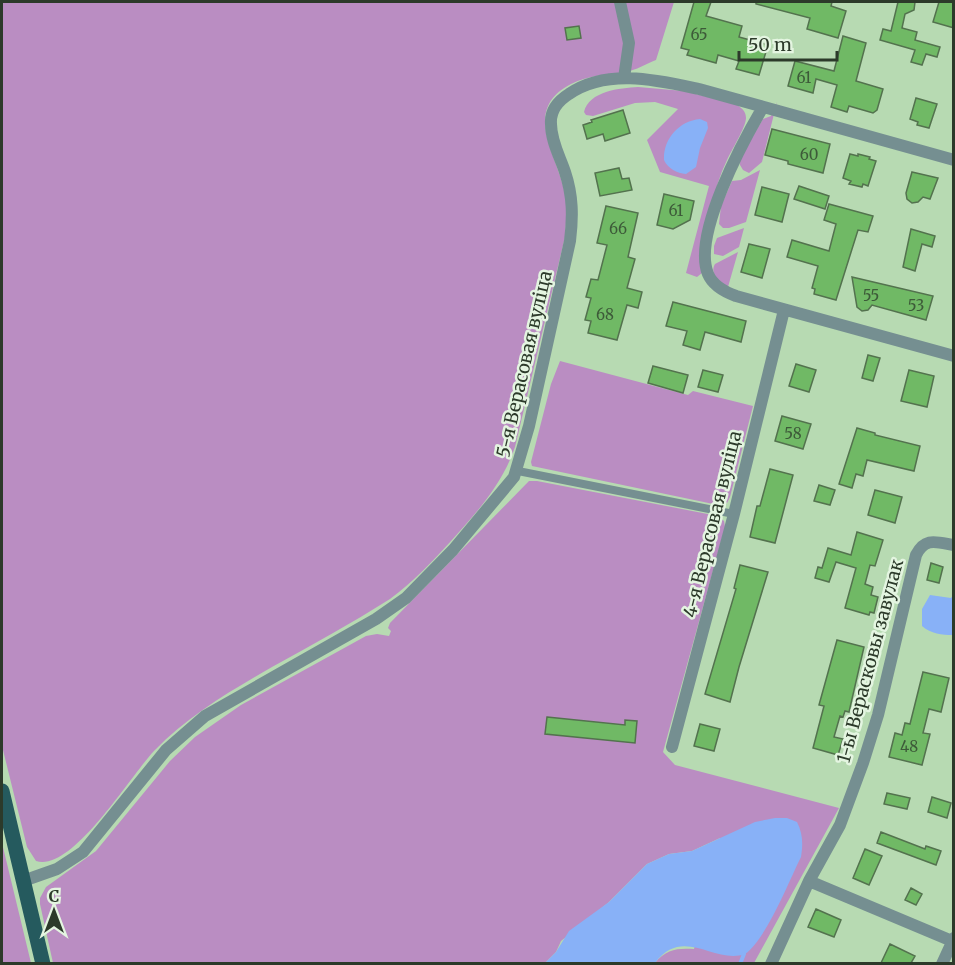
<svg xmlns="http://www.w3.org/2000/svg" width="955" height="965" font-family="Merriweather,serif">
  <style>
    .green { fill: #ba8dc2 }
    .water { fill: #88b1f7 }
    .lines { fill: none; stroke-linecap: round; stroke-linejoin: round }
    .stream { stroke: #88b1f7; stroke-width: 4 }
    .building { fill: #70b965; stroke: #53724e; stroke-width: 1.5 }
    .lane { stroke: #758f91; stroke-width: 8 }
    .street { stroke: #758f91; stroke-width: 12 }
    .primary { stroke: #255a5e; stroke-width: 15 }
    .labels { text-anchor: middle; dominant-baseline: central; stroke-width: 5; stroke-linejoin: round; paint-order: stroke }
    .number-label { font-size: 15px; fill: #3d5a39 }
    .street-label { font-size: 18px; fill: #2c3a2a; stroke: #e4f5e1 }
  </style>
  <rect width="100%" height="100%" fill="#b7dab2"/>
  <path class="green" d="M 2,2 L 674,2 L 656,60 C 646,64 636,70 626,72 C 607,75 589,75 571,84 C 522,109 556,153 564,190 C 568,206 566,221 565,237 L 515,447 C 502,485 477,512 451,541 C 432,562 413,582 390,599 C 352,623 312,645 272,667 C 229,692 189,715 154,751 C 131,775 72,873 36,861 L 27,847 L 2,746 Z
    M 638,87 L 684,91 L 735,104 C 741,107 746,111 746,118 C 746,127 731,151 727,160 C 710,195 707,235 702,273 L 697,277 L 686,273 L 709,186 L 660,172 L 647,140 L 678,109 L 655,102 L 635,103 L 593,116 L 586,115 L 584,112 C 589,91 620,88 638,87 Z
    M 777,102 L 762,162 L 749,173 L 743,170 L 740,165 L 740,158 L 763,119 L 771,116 Z
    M 760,170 L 746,222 L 729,228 L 723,228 L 719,224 L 721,206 L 732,181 L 741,180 Z
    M 744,228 L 739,247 L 723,256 L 714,254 L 714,246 L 717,238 Z
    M 738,252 L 728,287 C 720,283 709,274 715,264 Z
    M 560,361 L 688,395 L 693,391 L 753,406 L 730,497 L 727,503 L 718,505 L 532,466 L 531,462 L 551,384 Z
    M 529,481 L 537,481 L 718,516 L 724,521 L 725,527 L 663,752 L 675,765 L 839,808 L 754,963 L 655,963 C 666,949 678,948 694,949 L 720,838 L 692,851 L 669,854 L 647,864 L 609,902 L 561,941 L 556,952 L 545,963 L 53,963 L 40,904 L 40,898 L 46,887 L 96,851 L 170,761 L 195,737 L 241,705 L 366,636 L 377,634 L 389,636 L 391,631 L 388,628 L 390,623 Z
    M 2,843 L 31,963 L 2,963 Z"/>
  <path class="water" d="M 700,119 L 707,122 L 708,128 L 700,148 L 696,167 L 686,174 C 677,173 668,169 664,160 C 663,139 679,121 700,119 Z
    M 930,595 L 951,598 L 953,595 L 953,635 C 942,635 931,634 922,626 L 922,609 Z
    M 775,818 L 787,818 L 797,822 C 803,834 803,844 801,857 C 788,883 767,938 745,954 C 715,965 683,925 655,963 L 545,963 L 556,952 L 569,931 L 609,902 L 647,864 L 669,854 L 692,851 L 755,822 Z"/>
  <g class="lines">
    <path class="stream" d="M 740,964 L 744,954"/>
  </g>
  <path class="building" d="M 694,2 L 711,2 L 706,16 L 742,26 L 739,37 L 768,45 L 759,75 L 736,69 L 739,61 L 718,55 L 716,63 L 687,55 L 689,50 L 681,48 Z
    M 756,2 L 832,2 L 831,6 L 846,11 L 838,38 L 807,29 L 810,18 L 756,4 Z
    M 898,2 L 915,2 L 914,10 L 905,14 L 902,28 L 917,32 L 915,40 L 940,47 L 937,57 L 926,54 L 922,65 L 911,62 L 915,50 L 880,40 L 883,29 L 891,31 Z
    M 939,2 L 954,2 L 954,28 L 933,22 Z
    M 579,26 L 581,38 L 567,40 L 565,28 Z
    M 843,36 L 866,43 L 856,81 L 883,89 L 877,110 L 873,113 L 849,106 L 847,112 L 831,107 L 837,85 L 816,79 L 813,93 L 788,86 L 795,61 L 834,71 Z
    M 916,98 L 937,104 L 929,128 L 917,125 L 918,122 L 910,119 Z
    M 623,110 L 630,133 L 605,141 L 603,134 L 587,139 L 583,125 L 592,122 L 591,120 Z
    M 772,129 L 830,144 L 823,173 L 788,164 L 788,161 L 765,155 Z
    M 850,154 L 858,156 L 858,154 L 870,157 L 869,159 L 876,161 L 868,186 L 863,184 L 862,187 L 849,184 L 851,181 L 843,178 Z
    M 619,168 L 622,179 L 629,178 L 632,190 L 600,196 L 595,173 Z
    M 912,172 L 938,178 L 930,199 L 923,197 L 918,202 L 912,203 L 907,199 L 906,193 Z
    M 799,186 L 829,196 L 825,209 L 794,199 Z
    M 762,187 L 789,194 L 782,222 L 755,215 Z
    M 664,194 L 694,201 L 690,220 L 673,229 L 657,225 Z
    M 829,204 L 873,216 L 868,232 L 858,230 L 836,300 L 814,294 L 815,289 L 812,288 L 818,266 L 787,257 L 792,240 L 829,251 L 836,224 L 824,220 Z
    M 606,206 L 638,213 L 628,257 L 635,259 L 627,288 L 642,292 L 638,308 L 627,305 L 617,340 L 588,333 L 591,321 L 585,320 L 591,298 L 586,297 L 591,279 L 598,280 L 607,245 L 597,243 Z
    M 911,229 L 935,236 L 932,247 L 922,244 L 915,271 L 903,267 Z
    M 749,244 L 770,249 L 762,278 L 741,272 Z
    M 852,277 L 933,296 L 926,320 L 872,305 L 868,310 L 862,311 L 857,307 Z
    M 673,302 L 746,321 L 741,342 L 705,332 L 700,350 L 683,345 L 687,331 L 666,326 Z
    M 868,355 L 880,358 L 873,381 L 862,378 Z
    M 796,364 L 816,370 L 809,392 L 789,386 Z
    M 653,366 L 688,375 L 683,393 L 648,383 Z
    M 703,370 L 723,375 L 718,392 L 698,387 Z
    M 909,370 L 934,376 L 927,407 L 901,401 Z
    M 782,416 L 811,424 L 803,449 L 775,441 Z
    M 857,428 L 875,433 L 875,435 L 920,446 L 914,471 L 867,460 L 863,476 L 856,474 L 852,488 L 839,484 Z
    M 770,469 L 793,475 L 775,543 L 750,537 L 757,506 L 760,506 Z
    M 819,485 L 835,490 L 830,505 L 814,501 Z
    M 875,490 L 902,497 L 895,523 L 868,515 Z
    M 857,532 L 883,540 L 875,566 L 870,565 L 865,584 L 873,587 L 871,595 L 878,597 L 874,613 L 870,612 L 869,615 L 845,608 L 856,568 L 836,562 L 829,582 L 815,578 L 818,567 L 822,568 L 828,548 L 851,555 Z
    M 931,563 L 943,567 L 939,583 L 927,580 Z
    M 740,565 L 768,572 L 739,667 L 730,702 L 705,694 L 736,589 L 734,588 Z
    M 837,640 L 864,647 L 849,712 L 845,711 L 843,717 L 840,716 L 834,737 L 843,739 L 838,755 L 813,748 L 824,706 L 819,705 Z
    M 923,672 L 949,678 L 941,712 L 929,709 L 923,733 L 930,734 L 922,765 L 889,757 L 895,733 L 902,735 L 905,723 L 910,724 Z
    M 547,717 L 625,725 L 625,720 L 637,721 L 635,743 L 545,734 Z
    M 700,724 L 720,729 L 714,751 L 694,746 Z
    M 887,793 L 910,798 L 907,809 L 884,804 Z
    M 932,797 L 951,803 L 947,818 L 928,812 Z
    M 881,832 L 925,849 L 926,846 L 941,851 L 936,865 L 877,843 Z
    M 865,849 L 882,856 L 869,885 L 853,878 Z
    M 911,888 L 922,894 L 916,905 L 905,900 Z
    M 816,909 L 841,920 L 834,937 L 808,927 Z
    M 890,944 L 915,956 L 911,963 L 881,963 Z"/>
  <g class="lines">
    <path class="lane" d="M 518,471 L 734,514"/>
    <path class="street" d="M 620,2 L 629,43 L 624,78
      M 763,107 C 743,141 692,235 708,274 C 713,286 725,292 736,296 L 954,356
      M 672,747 L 734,514 L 784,310
      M 23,881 L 57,869 L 83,852 L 166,750 L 205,716 L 376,619 L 406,598 L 453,550 L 514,477 L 529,426 L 570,241 C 573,217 573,196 565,172 C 560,157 551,141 551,124 C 550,111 558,101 569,94 C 607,68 657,80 699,89 L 954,160
      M 809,881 L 952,941
      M 771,964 L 809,881 L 840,825 L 863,763 L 878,715 L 916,555 C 925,537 936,542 954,545
      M 942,964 L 954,938"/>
    <path class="primary" d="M 2,791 L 43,964"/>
  </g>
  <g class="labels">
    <g class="number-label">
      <text x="699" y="34">65</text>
      <text x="804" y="77">61</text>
      <text x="809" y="154">60</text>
      <text x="676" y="210">61</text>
      <text x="618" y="228">66</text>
      <text x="871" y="295">55</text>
      <text x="916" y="305">53</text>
      <text x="605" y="314">68</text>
      <text x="793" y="433">58</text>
      <text x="909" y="746">48</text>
    </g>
    <g class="street-label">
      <text transform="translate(524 364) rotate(-77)">5-я Верасовая вуліца</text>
      <text transform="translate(712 524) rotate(-76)">4-я Верасовая вуліца</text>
      <text transform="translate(870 661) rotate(-75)">1-ы Верасковы завулак</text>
    </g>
  </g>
  <rect width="955" height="965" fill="none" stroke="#2c3a2a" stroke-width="6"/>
  <g transform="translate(54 911)" stroke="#e4f5e1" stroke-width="4.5" paint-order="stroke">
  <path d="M0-4.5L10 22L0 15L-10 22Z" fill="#2c3a2a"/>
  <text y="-9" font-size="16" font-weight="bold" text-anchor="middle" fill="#2c3a2a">С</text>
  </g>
  <path d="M739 51v9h98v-9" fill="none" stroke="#2c3a2a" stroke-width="3"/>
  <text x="748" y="51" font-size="18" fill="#2c3a2a" stroke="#e4f5e1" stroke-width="4.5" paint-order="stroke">50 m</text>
</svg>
